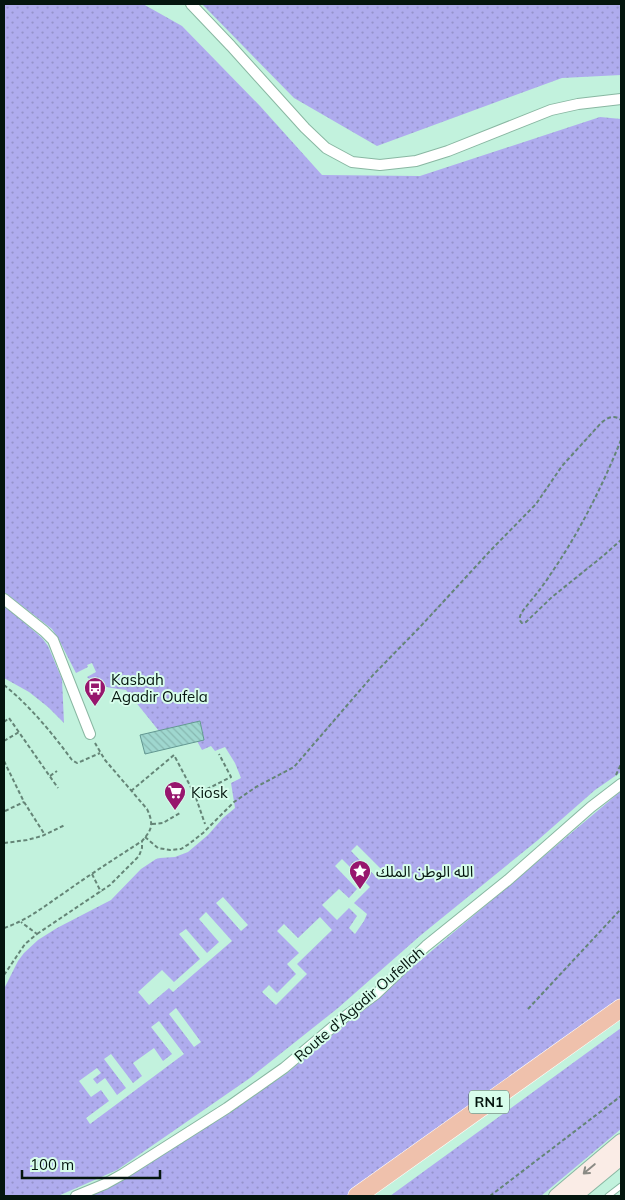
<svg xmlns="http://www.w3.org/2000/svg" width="625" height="1200" font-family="Mulish,'Noto Sans Arabic',sans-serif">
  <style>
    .grass { fill: url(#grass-dots); fill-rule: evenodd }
    .building { fill: url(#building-back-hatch); stroke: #639892 }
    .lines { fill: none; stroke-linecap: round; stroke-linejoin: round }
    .lane-casing { stroke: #89b7a2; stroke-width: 7 }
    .street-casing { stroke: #89b7a2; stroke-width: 12 }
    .secondary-casing { stroke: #89b7a2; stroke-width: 16 }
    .highway-casing { stroke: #fff; stroke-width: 19 }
    .path { stroke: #658577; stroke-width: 2; stroke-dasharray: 4 2.5; stroke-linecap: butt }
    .lane { stroke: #fff; stroke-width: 5 }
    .street { stroke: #fff; stroke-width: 10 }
    .secondary { stroke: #faece6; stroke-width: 14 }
    .highway { stroke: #efc1ac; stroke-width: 18 }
    .oneway { stroke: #8b8b85 }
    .labels { text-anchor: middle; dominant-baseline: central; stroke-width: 4; stroke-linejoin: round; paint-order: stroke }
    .shield { fill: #d7fdeb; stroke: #435b50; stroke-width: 1 }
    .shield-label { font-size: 14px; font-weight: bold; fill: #04150e }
    .poi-label { font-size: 15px; fill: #04150e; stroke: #d7fdeb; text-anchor: start }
    .street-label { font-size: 15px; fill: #04150e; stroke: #d7fdeb }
  </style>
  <defs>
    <pattern id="grass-dots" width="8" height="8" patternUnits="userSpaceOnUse" patternTransform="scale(1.25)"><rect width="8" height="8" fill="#afacee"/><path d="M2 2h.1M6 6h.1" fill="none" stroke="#9593cb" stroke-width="1.8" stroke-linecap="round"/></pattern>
    <pattern id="building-back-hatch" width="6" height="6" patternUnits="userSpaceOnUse" patternTransform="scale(1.25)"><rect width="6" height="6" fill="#9fd7cf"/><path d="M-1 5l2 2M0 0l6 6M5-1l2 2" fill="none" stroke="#87b8b1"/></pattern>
  </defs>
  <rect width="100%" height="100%" fill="#c2f2dd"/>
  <path class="grass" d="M 4,4 L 143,4 L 182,26 L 260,106 L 322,175 L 420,176 L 600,117 L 621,119 L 621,772 L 595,790 L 538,840 L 421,935 L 338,1008 L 250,1078 L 117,1170 L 90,1182 L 58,1196 L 4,1196 L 4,989 L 18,961 L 24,953 L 38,940 L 57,928 L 111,900 L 141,869 L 156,859 L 160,858 L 175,857 L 188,852 L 208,835 L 223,818 L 235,808 L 231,783 L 241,778 L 235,763 L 225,747 L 215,751 L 211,746 L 202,750 L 197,741 L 204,739 L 200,721 L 159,731 L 126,690 C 113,688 96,687 87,677 L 96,672 L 92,663 L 87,665 L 88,667 L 76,673 L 58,638 L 52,629 L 4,592 ZM 357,845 L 385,873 L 379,880 L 351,851 ZM 342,859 L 370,887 L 354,903 L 367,914 L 364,921 L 355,934 L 349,928 L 357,916 L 349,908 L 337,920 L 322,905 L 339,889 L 349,898 L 357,889 L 335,866 ZM 223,897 L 248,925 L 241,931 L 216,903 ZM 206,912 L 232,941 L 173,992 L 169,988 L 149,1005 L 138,992 L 162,970 L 174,982 L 200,959 L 179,934 L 186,929 L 207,953 L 219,942 L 199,919 ZM 320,917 L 332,930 L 297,964 L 307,974 L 276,1005 L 262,992 L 269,985 L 277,993 L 296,974 L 287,964 L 299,953 L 277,931 L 284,924 L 298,938 ZM 176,1008 L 201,1042 L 194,1047 L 169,1014 ZM 159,1021 L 184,1054 L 90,1124 L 86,1118 L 109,1101 L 101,1090 L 91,1097 L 79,1081 L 97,1068 L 101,1073 L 93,1079 L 97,1084 L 105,1078 L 117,1095 L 126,1088 L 104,1059 L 111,1054 L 133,1083 L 142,1076 L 133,1063 L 154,1048 L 163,1061 L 172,1054 L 151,1027 Z
    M 202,4 L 621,4 L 621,75 L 562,78 L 377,146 L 294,98 Z
    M 4,605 L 42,638 L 48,646 L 62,679 L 64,723 L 48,707 L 29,692 L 4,678 Z
    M 621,791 L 621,1002 L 347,1196 L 86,1196 L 141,1169 L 286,1074 Z
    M 621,1028 L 621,1129 L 541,1196 L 390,1196 Z"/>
  <path class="building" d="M 200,721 L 204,740 L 145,754 L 140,735 Z"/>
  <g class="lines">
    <g class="lane-casing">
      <path id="lane" d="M 608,1196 L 621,1186"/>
    </g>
    <g class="street-casing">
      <path id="street" d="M 191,4 L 231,46 L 305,128 L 326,148 L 352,162 L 380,165 L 416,161 L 448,151 L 551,110 L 578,104 L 621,99
        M 4,599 L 44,631 L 53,640 L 90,734
        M 76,1196 L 105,1184 L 123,1174 L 227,1108 L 284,1068 L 347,1015 L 376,994 L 426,946 L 508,880 L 591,807 L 621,784"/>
    </g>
    <g class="secondary-casing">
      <path id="secondary" d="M 556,1196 L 621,1141
        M 575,1196 L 621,1158"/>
    </g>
    <g class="highway-casing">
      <path id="highway" d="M 357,1196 L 621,1008"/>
    </g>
    <path class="path" d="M 621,440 C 602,487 579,533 550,575 C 542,588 531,600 522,612 C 520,616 518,619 522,623 L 526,622 L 552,597 L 603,556 L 621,540
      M 4,685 C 30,706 52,733 72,760 L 77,763 L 82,761 L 100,753
      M 4,722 L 9,718 L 58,788
      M 4,741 L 19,732
      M 4,761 L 24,802 L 45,835
      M 616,775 L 621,764
      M 50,776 L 57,771
      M 131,791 L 174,755 L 195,795 L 205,824
      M 195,795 L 231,777 L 219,754
      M 5,811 L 24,802
      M 152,824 L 163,823 L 180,813
      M 145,837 L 158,848 L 170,850 L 181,849 L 189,844 L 203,833 L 234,802 L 256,787 L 294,767 L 374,674 L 420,627 L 490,551 L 536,504 L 562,466 L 601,423 C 607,418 614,414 621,420
      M 4,843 L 27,840 L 42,836 L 65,825
      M 92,874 L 101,892
      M 4,928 C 28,920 43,907 64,893 C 89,875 116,858 142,841 C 152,830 154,824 147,809 L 105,760 L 95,743
      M 37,934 L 110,885 L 139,856 L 142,848 L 142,841
      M 4,975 L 25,944 L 37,934 L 21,922
      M 528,1009 L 621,909
      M 490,1196 L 621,1096"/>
    <use href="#lane" class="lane"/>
    <use href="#street" class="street"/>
    <use href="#secondary" class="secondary"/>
    <use href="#highway" class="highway"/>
  </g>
  <defs><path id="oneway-shaft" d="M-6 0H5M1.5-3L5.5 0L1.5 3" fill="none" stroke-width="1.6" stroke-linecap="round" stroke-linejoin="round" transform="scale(1.25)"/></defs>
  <use class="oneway" href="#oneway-shaft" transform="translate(589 1169) rotate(140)"/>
  <defs>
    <g id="bus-pin" transform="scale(1.125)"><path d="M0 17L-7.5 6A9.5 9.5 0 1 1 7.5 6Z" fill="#97166d" stroke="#d7fdeb"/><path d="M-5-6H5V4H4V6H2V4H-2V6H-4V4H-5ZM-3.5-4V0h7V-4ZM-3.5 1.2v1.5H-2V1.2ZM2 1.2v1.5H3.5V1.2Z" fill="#fff"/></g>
    <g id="supermarket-pin" transform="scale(1.125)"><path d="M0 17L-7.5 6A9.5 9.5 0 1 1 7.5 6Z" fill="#97166d" stroke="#d7fdeb"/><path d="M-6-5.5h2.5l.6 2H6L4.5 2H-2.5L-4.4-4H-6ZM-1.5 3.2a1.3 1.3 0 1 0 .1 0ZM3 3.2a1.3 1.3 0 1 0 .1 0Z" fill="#fff"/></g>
    <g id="sight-pin" transform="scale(1.125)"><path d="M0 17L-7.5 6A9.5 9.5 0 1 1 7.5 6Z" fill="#97166d" stroke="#d7fdeb"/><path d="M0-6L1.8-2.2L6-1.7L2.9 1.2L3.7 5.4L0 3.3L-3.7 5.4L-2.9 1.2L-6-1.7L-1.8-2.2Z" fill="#fff"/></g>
  </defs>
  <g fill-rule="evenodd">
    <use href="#bus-pin" x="95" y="688"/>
    <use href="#supermarket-pin" x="175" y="792"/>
    <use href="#sight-pin" x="360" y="871"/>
  </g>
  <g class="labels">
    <rect class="shield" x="469" y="1090.5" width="40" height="23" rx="4"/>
    <g class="shield-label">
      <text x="489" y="1102">RN1</text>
    </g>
    <g class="poi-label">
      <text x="111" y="679">Kasbah<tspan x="111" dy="17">Agadir Oufela</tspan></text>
      <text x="191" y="792">Kiosk</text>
      <text x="376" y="871">الله الوطن الملك</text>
    </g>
    <g class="street-label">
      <text transform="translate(359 1004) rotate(-41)">Route d'Agadir Oufellah</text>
    </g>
  </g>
  <rect width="625" height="1200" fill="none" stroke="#04150e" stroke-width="10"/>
  <path d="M22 1170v8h138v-8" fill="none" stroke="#04150e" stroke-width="2.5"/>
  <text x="30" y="1170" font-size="15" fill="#04150e" stroke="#d7fdeb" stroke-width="4" paint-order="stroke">100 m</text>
</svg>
